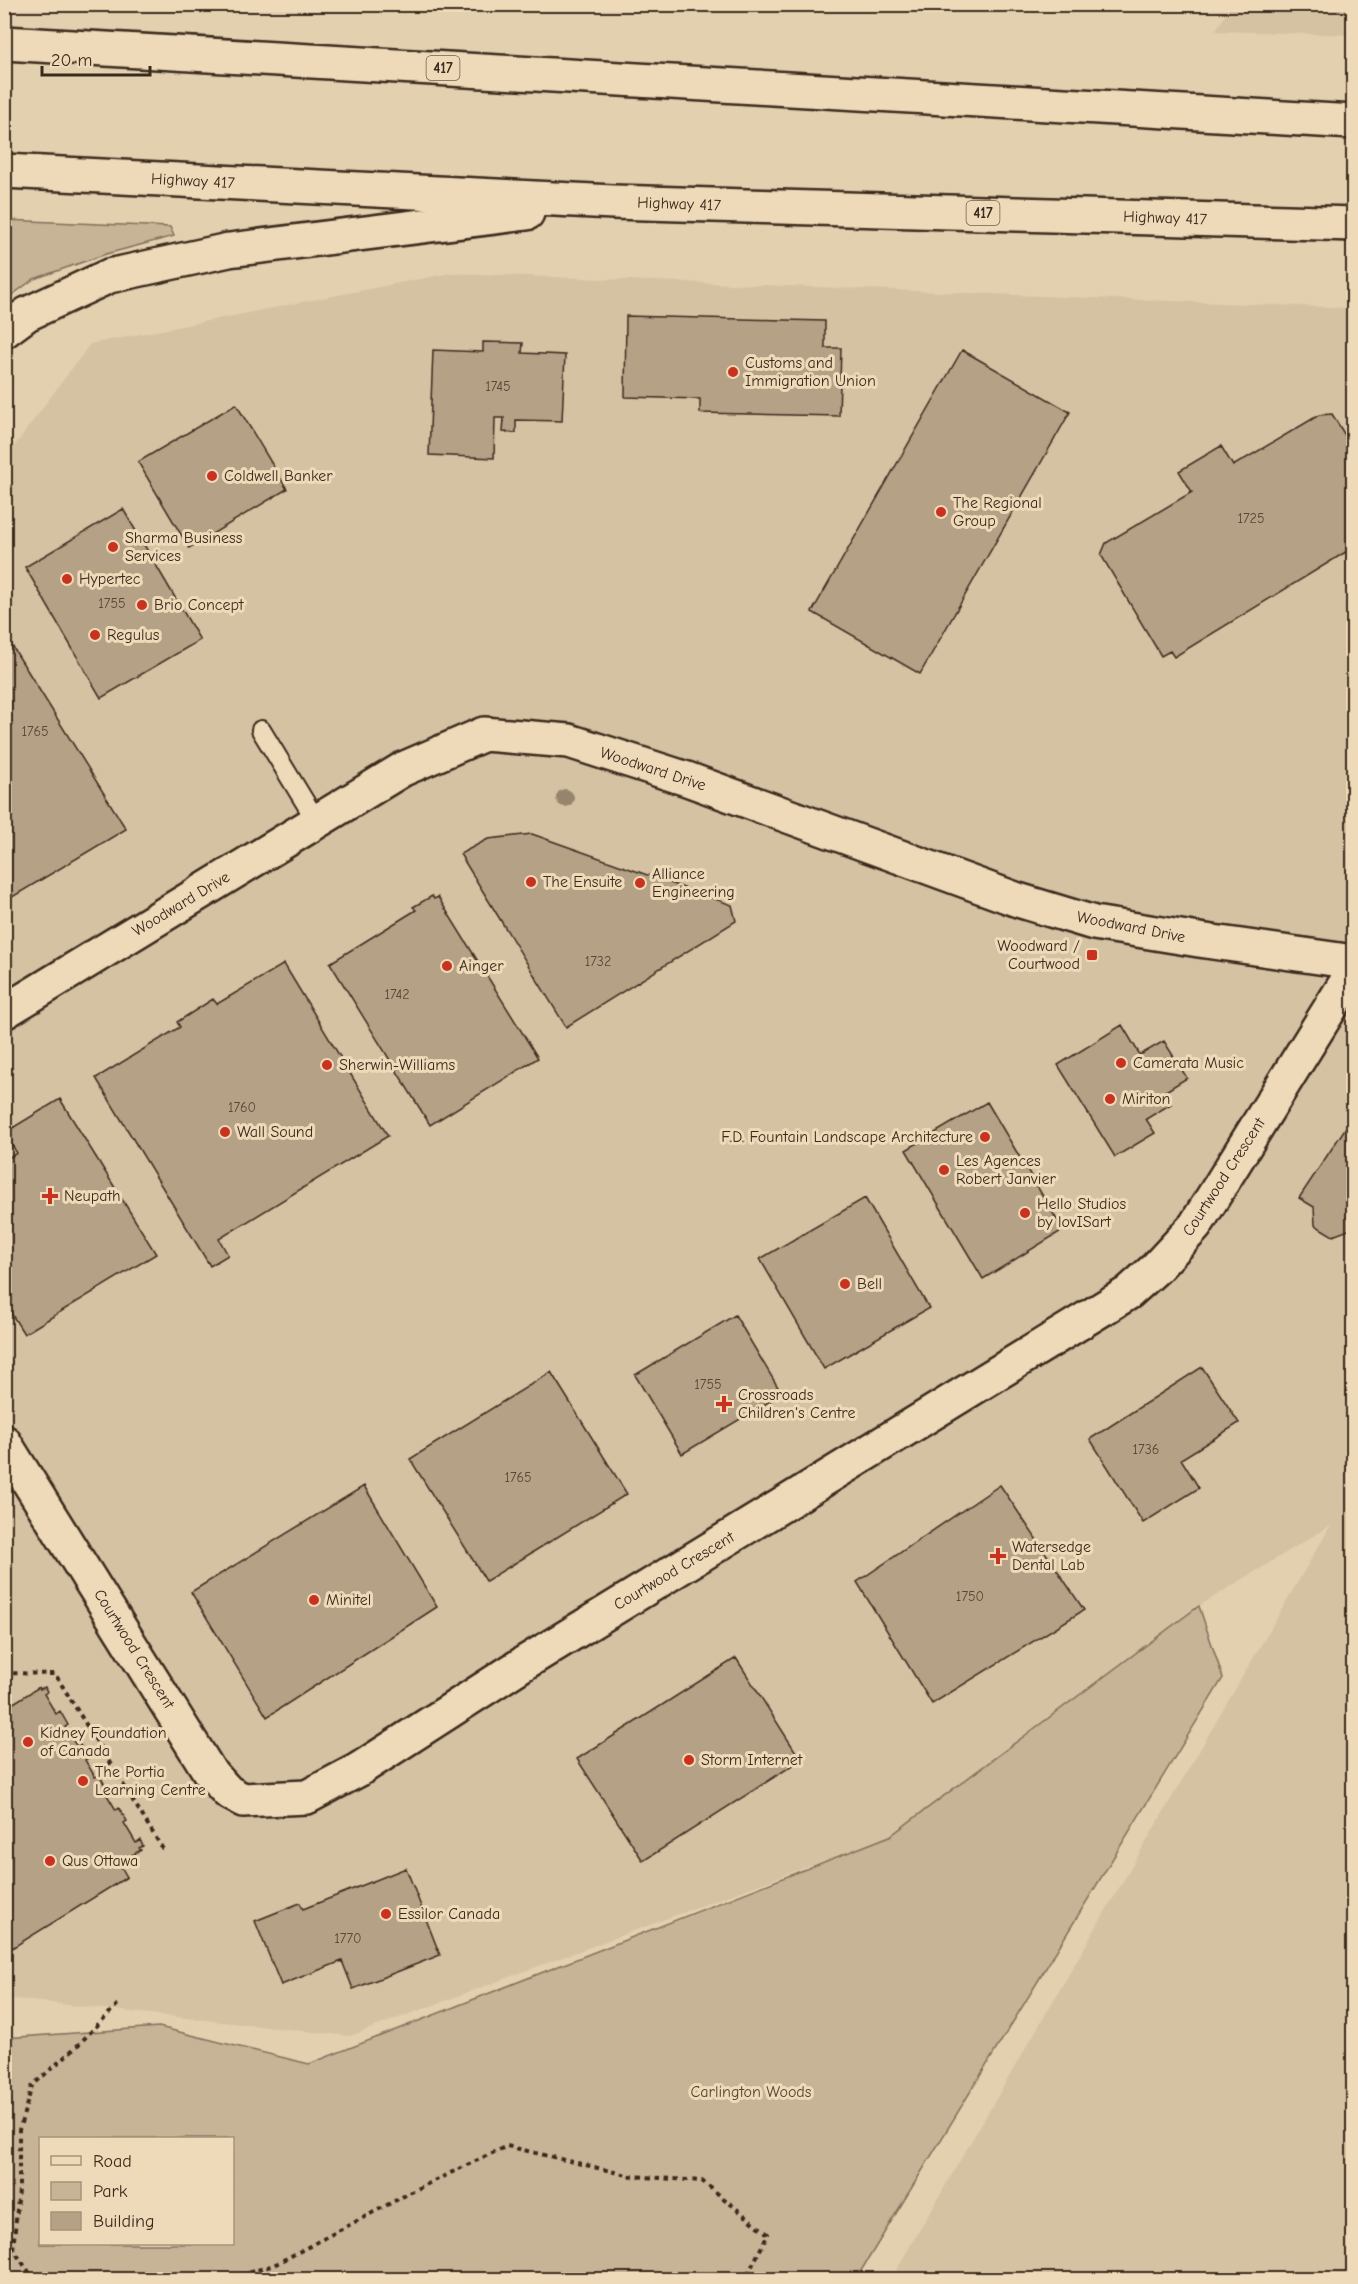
<svg xmlns="http://www.w3.org/2000/svg" width="1358" height="2284" font-family="'Comic Neue',sans-serif">
  <style>
    .built { fill: #d5c2a3 }
    .green { fill: #c7b497; stroke: #816f5a; stroke-width: 1.5; fill-rule: evenodd }
    .building { fill: #b4a186; stroke: #3b2a1e; stroke-width: 1.5 }
    .lines { fill: none; stroke-linecap: round; stroke-linejoin: round }
    .service-casing { stroke: #3b2a1e; stroke-width: 22 }
    .minor-casing { stroke: #3b2a1e; stroke-width: 38 }
    .tertiary-casing { stroke: #3b2a1e; stroke-width: 38 }
    .motorway-casing { stroke: #3b2a1e; stroke-width: 38 }
    .path { stroke: #3b2a1e; stroke-width: 4; stroke-dasharray: 4.5 4.5; stroke-linecap: butt }
    .service { stroke: #eedab8; stroke-width: 18 }
    .minor { stroke: #eedab8; stroke-width: 33 }
    .tertiary { stroke: #eedab8; stroke-width: 33 }
    .motorway { stroke: #eedab8; stroke-width: 33 }
    .tree { fill: #96846c }
    .poi-dot { fill: #c8321e; stroke: #eedab8; stroke-width: 2 }
    .labels { text-anchor: middle; dominant-baseline: central; stroke-width: 6; stroke-linejoin: round; paint-order: stroke }
    .number-label { font-size: 14px; fill: #594838 }
    .shield { fill: #eedab8; stroke: #715f4c; stroke-width: 1.5 }
    .shield-label { font-size: 15px; font-weight: bold; fill: #3b2a1e }
    .street-label { font-size: 16px; fill: #3b2a1e; stroke: #eedab8 }
    .poi-label { font-size: 16px; fill: #3b2a1e; stroke: #eedab8; text-anchor: start }
    .park-label { font-size: 16px; fill: #574636; stroke: #eedab8 }
  </style>
  <rect width="100%" height="100%" fill="#e3d0af"/>
  <filter id="ink" filterUnits="userSpaceOnUse"><feTurbulence type="fractalNoise" baseFrequency=".0167" numOctaves="2"/><feDisplacementMap in="SourceGraphic" scale="12" xChannelSelector="R" yChannelSelector="G"/><feConvolveMatrix kernelMatrix="1 2 1 2 8 2 1 2 1" color-interpolation-filters="sRGB"/></filter>
  <g filter="url(#ink)">
    <path class="built" d="M 1232,5 L 1353,5 L 1353,35 L 1215,31 Z
      M 450,273 L 1353,308 L 1353,2279 L 891,2279 L 1331,1525 L 1199,1606 L 890,1836 L 350,2036 L 5,1998 L 4,460 L 90,344 Z"/>
    <path class="green" d="M 5,220 L 170,227 L 174,236 L 106,254 L 34,279 L 5,300 Z
      M 1199,1606 L 1223,1678 L 856,2279 L 5,2279 L 5,2038 L 159,2027 L 309,2064 L 890,1836 ZM 40,2138 L 232,2138 L 232,2244 L 40,2244 Z"/>
    <path class="building" d="M 626,316 L 825,321 L 825,348 L 841,348 L 839,416 L 700,413 L 700,399 L 625,397 Z
      M 483,342 L 523,343 L 522,353 L 565,355 L 562,421 L 516,420 L 516,433 L 503,432 L 504,418 L 495,418 L 494,458 L 429,455 L 433,350 L 483,352 Z
      M 962,350 L 1070,412 L 920,674 L 812,612 Z
      M 236,404 L 287,489 L 189,548 L 138,462 Z
      M 1332,414 L 1354,450 L 1354,547 L 1174,657 L 1170,651 L 1161,656 L 1101,555 L 1106,543 L 1192,492 L 1179,471 L 1221,446 L 1233,466 L 1319,415 Z
      M 123,509 L 200,640 L 101,698 L 25,567 Z
      M 4,633 L 126,829 L 4,902 Z
      M 532,834 L 732,905 L 736,921 L 566,1027 L 460,854 L 488,839 Z
      M 432,896 L 434,899 L 438,897 L 538,1058 L 430,1125 L 330,963 L 416,910 L 413,907 Z
      M 284,964 L 388,1136 L 219,1239 L 228,1255 L 210,1266 L 96,1078 L 180,1027 L 177,1022 L 213,999 L 217,1004 Z
      M 1122,1025 L 1140,1055 L 1164,1041 L 1187,1078 L 1164,1092 L 1171,1104 L 1146,1119 L 1155,1133 L 1115,1157 L 1058,1065 Z
      M 60,1099 L 156,1254 L 24,1334 L 4,1302 L 4,1160 L 17,1153 L 4,1133 Z
      M 987,1102 L 1063,1230 L 983,1279 L 906,1150 Z
      M 1354,1115 L 1354,1231 L 1351,1229 L 1333,1236 L 1315,1225 L 1314,1207 L 1299,1198 Z
      M 865,1198 L 929,1308 L 824,1369 L 760,1259 Z
      M 735,1315 L 782,1394 L 682,1454 L 635,1375 Z
      M 1202,1367 L 1239,1423 L 1181,1459 L 1199,1488 L 1143,1523 L 1090,1439 Z
      M 551,1372 L 627,1494 L 486,1581 L 410,1459 Z
      M 1000,1485 L 1084,1610 L 932,1704 L 857,1582 Z
      M 364,1486 L 437,1607 L 267,1717 L 191,1592 Z
      M 736,1658 L 801,1760 L 643,1861 L 577,1759 Z
      M 39,1687 L 40,1689 L 45,1687 L 47,1692 L 44,1694 L 56,1714 L 60,1711 L 68,1725 L 65,1727 L 77,1747 L 80,1745 L 88,1758 L 85,1760 L 95,1777 L 99,1775 L 107,1788 L 104,1790 L 116,1810 L 119,1808 L 127,1821 L 124,1823 L 136,1843 L 140,1840 L 143,1846 L 139,1848 L 141,1850 L 119,1863 L 127,1877 L 4,1953 L 4,1709 Z
      M 406,1868 L 440,1955 L 353,1989 L 342,1961 L 281,1985 L 255,1921 L 300,1903 L 303,1909 Z"/>
    <g class="lines">
      <g class="service-casing">
        <path id="service" d="M 261,730 L 317,822"/>
      </g>
      <g class="minor-casing">
        <path id="minor" d="M 4,1442 L 209,1771 L 228,1792 L 243,1800 L 307,1797 L 358,1770 L 521,1665 L 1128,1293 L 1156,1268 L 1195,1226 L 1354,970"/>
      </g>
      <g class="tertiary-casing">
        <path id="tertiary" d="M 4,1012 L 403,769 L 484,734 L 569,741 L 687,779 L 1018,900 L 1094,923 L 1199,940 L 1354,962"/>
      </g>
      <g class="motorway-casing">
        <path id="motorway" d="M 4,43 L 1354,122
          M 4,171 L 613,202 L 1354,224
          M 4,331 L 27,314 L 109,276 L 229,250 L 527,213"/>
      </g>
      <path class="path" d="M 4,1673 L 55,1674 L 164,1851
        M 4,2242 L 13,2249 L 31,2275 L 30,2280
        M 13,2249 L 19,2190 L 19,2130 L 32,2086 L 79,2044 L 120,2002
        M 31,2275 L 41,2280
        M 223,2280 L 274,2265 L 419,2188 L 507,2146 L 631,2176 L 702,2181 L 768,2234 L 745,2280"/>
      <use href="#service" class="service"/>
      <use href="#minor" class="minor"/>
      <use href="#tertiary" class="tertiary"/>
      <use href="#motorway" class="motorway"/>
    </g>
    <circle class="tree" cx="565" cy="798" r="9"/>
  </g>
  <g class="poi-dot">
    <circle cx="733" cy="372" r="6"/>
    <circle cx="212" cy="476" r="6"/>
    <circle cx="941" cy="512" r="6"/>
    <circle cx="113" cy="547" r="6"/>
    <circle cx="67" cy="579" r="6"/>
    <circle cx="142" cy="605" r="6"/>
    <circle cx="95" cy="635" r="6"/>
    <circle cx="531" cy="882" r="6"/>
    <circle cx="640" cy="883" r="6"/>
    <rect x="1086" y="949" width="12" height="12" rx="3"/>
    <circle cx="447" cy="966" r="6"/>
    <circle cx="1121" cy="1063" r="6"/>
    <circle cx="327" cy="1065" r="6"/>
    <circle cx="1110" cy="1099" r="6"/>
    <circle cx="225" cy="1132" r="6"/>
    <circle cx="985" cy="1137" r="6"/>
    <circle cx="944" cy="1170" r="6"/>
    <path d="M47 1187h6v6h6v6h-6v6h-6v-6h-6v-6h6z"/>
    <circle cx="1025" cy="1213" r="6"/>
    <circle cx="845" cy="1284" r="6"/>
    <path d="M721 1395h6v6h6v6h-6v6h-6v-6h-6v-6h6z"/>
    <path d="M995 1547h6v6h6v6h-6v6h-6v-6h-6v-6h6z"/>
    <circle cx="314" cy="1600" r="6"/>
    <circle cx="28" cy="1742" r="6"/>
    <circle cx="689" cy="1760" r="6"/>
    <circle cx="83" cy="1781" r="6"/>
    <circle cx="50" cy="1861" r="6"/>
    <circle cx="386" cy="1914" r="6"/>
  </g>
  <g class="labels">
    <g class="number-label">
      <text x="498" y="386">1745</text>
      <text x="1251" y="518">1725</text>
      <text x="112" y="603">1755</text>
      <text x="35" y="731">1765</text>
      <text x="598" y="961">1732</text>
      <text x="397" y="994">1742</text>
      <text x="242" y="1107">1760</text>
      <text x="708" y="1384">1755</text>
      <text x="1146" y="1449">1736</text>
      <text x="518" y="1477">1765</text>
      <text x="970" y="1596">1750</text>
      <text x="348" y="1938">1770</text>
    </g>
    <g class="shield">
      <rect x="426.5" y="56" width="33" height="24" rx="4.5"/>
      <rect x="966.5" y="201" width="33" height="24" rx="4.5"/>
    </g>
    <g class="shield-label">
      <text x="443" y="68">417</text>
      <text x="983" y="213">417</text>
    </g>
    <g class="street-label">
      <text transform="translate(193 181) rotate(3)">Highway 417</text>
      <text transform="translate(679 204) rotate(2)">Highway 417</text>
      <text transform="translate(1165 218) rotate(2)">Highway 417</text>
      <text transform="translate(653 769) rotate(18)">Woodward Drive</text>
      <text transform="translate(181 904) rotate(-31)">Woodward Drive</text>
      <text transform="translate(1131 927) rotate(11)">Woodward Drive</text>
      <text transform="translate(1224 1177) rotate(-57)">Courtwood Crescent</text>
      <text transform="translate(674 1571) rotate(-31)">Courtwood Crescent</text>
      <text transform="translate(134 1649) rotate(58)">Courtwood Crescent</text>
    </g>
    <g class="poi-label">
      <text x="745" y="363">Customs and<tspan x="745" dy="18">Immigration Union</tspan></text>
      <text x="224" y="476">Coldwell Banker</text>
      <text x="953" y="503">The Regional<tspan x="953" dy="18">Group</tspan></text>
      <text x="125" y="538">Sharma Business<tspan x="125" dy="18">Services</tspan></text>
      <text x="79" y="579">Hypertec</text>
      <text x="154" y="605">Brio Concept</text>
      <text x="107" y="635">Regulus</text>
      <text x="652" y="874">Alliance<tspan x="652" dy="18">Engineering</tspan></text>
      <text x="543" y="882">The Ensuite</text>
      <text x="1080" y="946" text-anchor="end">Woodward /<tspan x="1080" dy="18">Courtwood</tspan></text>
      <text x="459" y="966">Ainger</text>
      <text x="1133" y="1063">Camerata Music</text>
      <text x="339" y="1065">Sherwin-Williams</text>
      <text x="1122" y="1099">Miriton</text>
      <text x="237" y="1132">Wall Sound</text>
      <text x="973" y="1137" text-anchor="end">F.D. Fountain Landscape Architecture</text>
      <text x="956" y="1161">Les Agences<tspan x="956" dy="18">Robert Janvier</tspan></text>
      <text x="64" y="1196">Neupath</text>
      <text x="1037" y="1204">Hello Studios<tspan x="1037" dy="18">by lovISart</tspan></text>
      <text x="857" y="1284">Bell</text>
      <text x="738" y="1395">Crossroads<tspan x="738" dy="18">Children's Centre</tspan></text>
      <text x="1012" y="1547">Watersedge<tspan x="1012" dy="18">Dental Lab</tspan></text>
      <text x="326" y="1600">Minitel</text>
      <text x="40" y="1733">Kidney Foundation<tspan x="40" dy="18">of Canada</tspan></text>
      <text x="701" y="1760">Storm Internet</text>
      <text x="95" y="1772">The Portia<tspan x="95" dy="18">Learning Centre</tspan></text>
      <text x="62" y="1861">Qus Ottawa</text>
      <text x="398" y="1914">Essilor Canada</text>
    </g>
    <g class="park-label">
      <text x="751" y="2092">Carlington Woods</text>
    </g>
  </g>
  <rect width="1358" height="2284" fill="none" stroke="#eedab8" stroke-width="24"/>
  <rect x="12" y="12" width="1334" height="2260" fill="none" stroke="#3b2a1e" stroke-width="2" filter="url(#ink)"/>
  <rect x="39" y="2137" width="195" height="108" fill="#eedab8" stroke="#a6947a" stroke-width="1.5"/>
  <rect x="51" y="2156" width="30" height="9" fill="#eedab8" stroke="#a6947a" stroke-width="1.5"/>
  <text x="93" y="2167" font-size="18" fill="#3b2a1e">Road</text>
  <rect x="51" y="2182" width="30" height="18" fill="#c7b497" stroke="#a6947a" stroke-width="1.5"/>
  <text x="93" y="2197" font-size="18" fill="#3b2a1e">Park</text>
  <rect x="51" y="2212" width="30" height="18" fill="#b4a186" stroke="#a6947a" stroke-width="1.5"/>
  <text x="93" y="2227" font-size="18" fill="#3b2a1e">Building</text>
  <path d="M42 66v9h108v-9" fill="none" stroke="#3b2a1e" stroke-width="3"/>
  <text x="51" y="66" font-size="18" fill="#3b2a1e" stroke="#eedab8" stroke-width="4.5" paint-order="stroke">20 m</text>
</svg>
